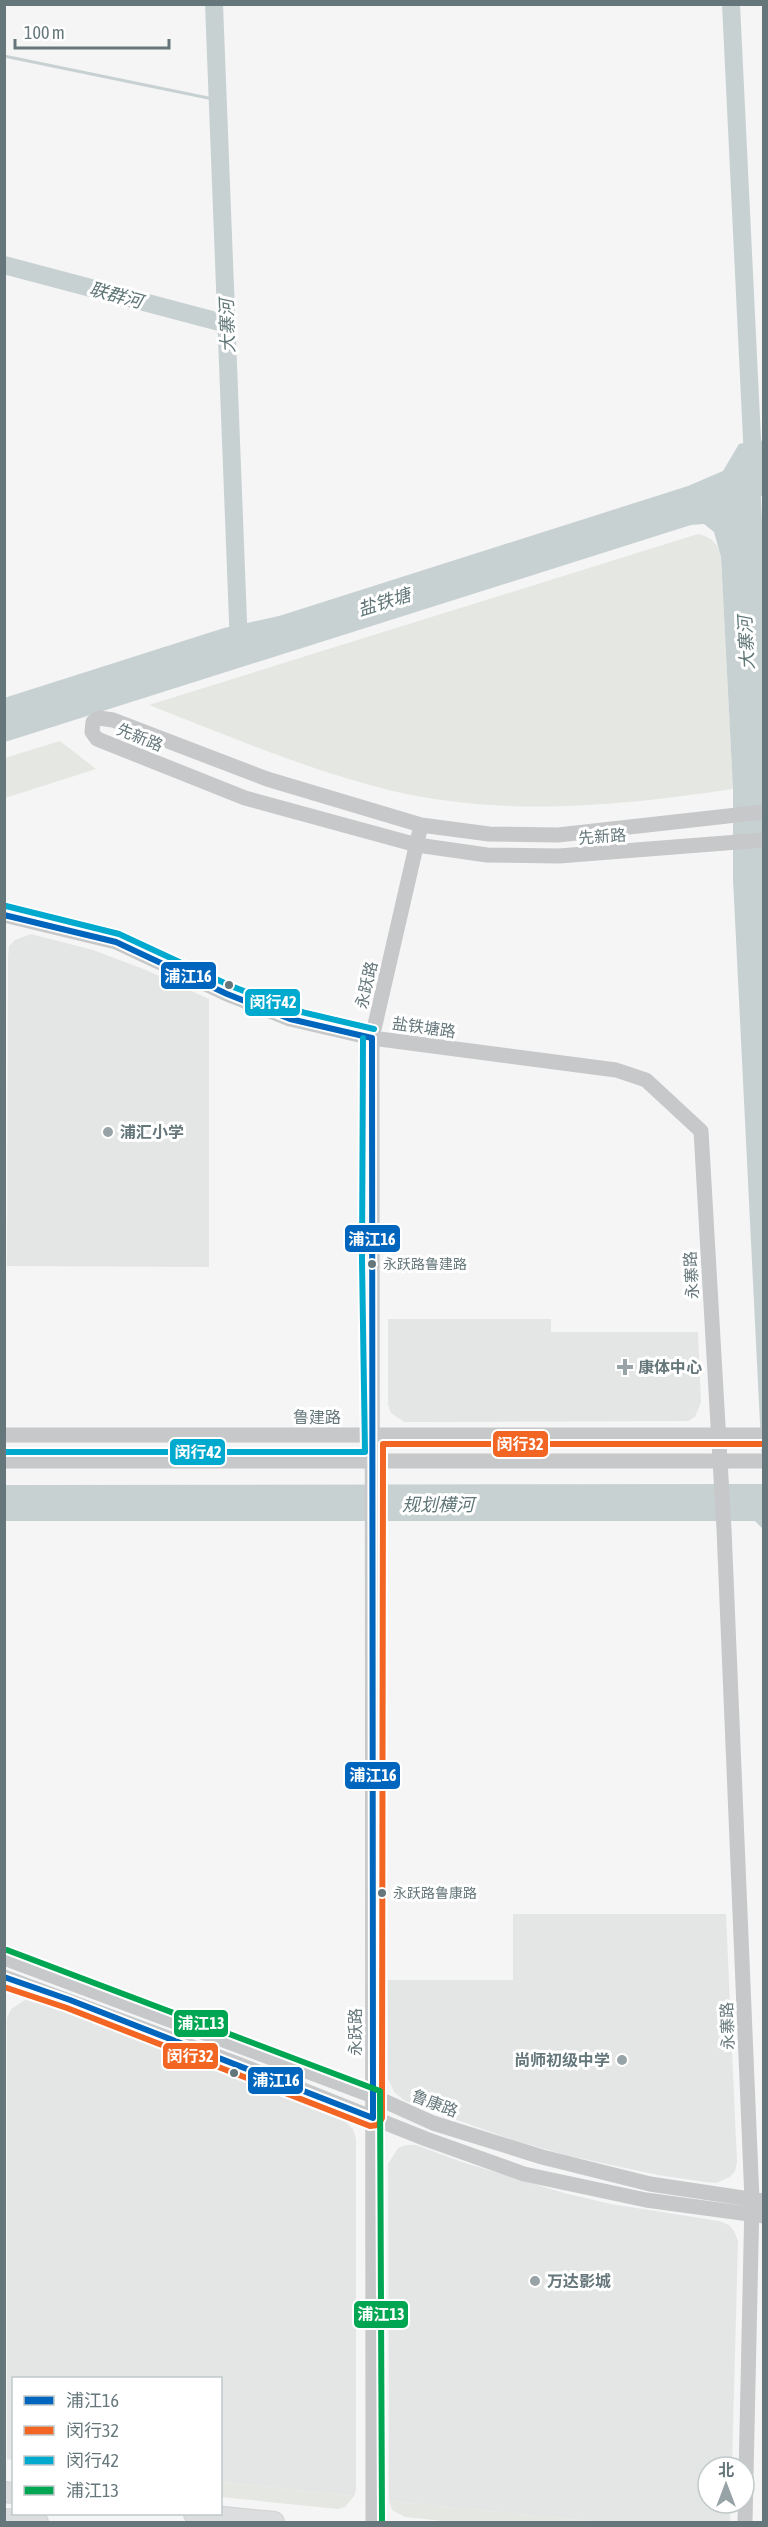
<svg xmlns="http://www.w3.org/2000/svg" width="768" height="2527" font-family="'Asap Condensed','Noto Sans SC',sans-serif">
  <style>
    .built { fill: #e4e6e5 }
    .green { fill: #e5e7e3 }
    .water { fill: #c8d1d2 }
    .lines { fill: none; stroke-linecap: round; stroke-linejoin: round }
    .stream { stroke: #c8d1d2; stroke-width: 3 }
    .river { stroke: #c8d1d2; stroke-width: 18 }
    .major-casing { stroke: #d0d1d2; stroke-width: 22 }
    .minor { stroke: #c6c8c9; stroke-width: 15 }
    .major { stroke: #dcddde; stroke-width: 20 }
    .bus-1-casing { stroke: #fff; stroke-width: 10 }
    .bus-2-casing { stroke: #fff; stroke-width: 10 }
    .bus-3-casing { stroke: #fff; stroke-width: 10 }
    .bus-4-casing { stroke: #fff; stroke-width: 10 }
    .bus-1 { stroke: #0065bd; stroke-width: 6 }
    .bus-2 { stroke: #f26522; stroke-width: 6 }
    .bus-3 { stroke: #00a9ce; stroke-width: 6 }
    .bus-4 { stroke: #00a651; stroke-width: 6 }
    .bus-dot { fill: #65777b; stroke: #fff; stroke-width: 2 }
    .poi-dot { fill: #97a3a6; stroke: #fff; stroke-width: 2 }
    .labels { text-anchor: middle; dominant-baseline: central; stroke-width: 6; stroke-linejoin: round; paint-order: stroke }
    .bus-label { font-size: 14px; fill: #65777b; stroke: #fff; text-anchor: start }
    .street-label { font-size: 16px; fill: #65777b; stroke: #fff }
    .poi-label { font-size: 16px; font-weight: bold; fill: #65777b; stroke: #fff; text-anchor: start }
    .water-label { font-size: 18px; font-style: italic; fill: #607677; stroke: #fff }
    .line-badge { stroke: #fff; stroke-width: 2 }
    .badge-label { font-size: 16px; text-anchor: middle; font-weight: bold; fill: #fff }
  </style>
  <rect width="100%" height="100%" fill="#f5f5f5"/>
  <path class="built" d="M 31,934 L 93,950 L 146,970 L 209,999 L 209,1267 L 7,1266 L 8,956 L 9,946 L 15,940 Z
    M 388,1319 L 551,1319 L 551,1332 L 698,1332 L 701,1402 L 695,1417 L 688,1421 L 404,1422 L 391,1413 L 388,1404 Z
    M 513,1914 L 726,1914 L 737,2162 L 735,2171 L 730,2177 L 716,2183 L 705,2182 L 658,2175 L 565,2155 L 513,2140 L 405,2101 L 394,2092 L 388,2078 L 388,1980 L 513,1980 Z
    M 26,1999 L 36,1999 L 227,2070 L 340,2116 L 353,2129 L 356,2139 L 356,2490 L 354,2496 L 221,2482 L 220,2378 L 14,2378 L 13,2460 L 7,2459 L 7,2018 L 11,2009 Z
    M 406,2145 L 416,2145 L 462,2162 L 564,2193 L 611,2204 L 719,2221 L 729,2225 L 734,2231 L 738,2241 L 732,2467 L 708,2467 L 708,2503 L 731,2503 L 730,2522 L 600,2522 L 389,2501 L 388,2164 L 398,2148 Z"/>
  <path class="green" d="M 698,534 C 712,537 718,543 721,557 L 733,789 C 620,806 505,817 393,791 C 310,771 229,736 149,705 Z
    M 60,741 L 96,769 L 5,798 L 5,758 Z
    M 221,2482 L 354,2496 L 345,2507 L 338,2509 L 221,2497 Z
    M 389,2501 L 600,2522 L 453,2522 L 405,2517 L 392,2510 Z"/>
  <path class="water" d="M 760,439 L 763,443 L 764,495 L 761,496 L 764,568 L 763,1529 L 755,1521 L 5,1521 L 5,1485 L 763,1484 L 733,879 L 733,789 L 721,557 L 714,532 L 704,524 L 691,525 L 5,742 L 4,698 L 224,628 L 279,616 L 688,486 L 723,471 L 739,444 Z"/>
  <g class="lines">
    <path class="stream" d="M 4,56 L 218,100"/>
    <path class="river" d="M 214,4 L 239,647
      M 731,4 L 753,460 L 751,464
      M 4,265 L 227,324"/>
    <g class="major-casing">
      <path id="major" d="M 4,2492 L 14,2493
        M 194,2514 L 274,2522
        M 4,2519 L 38,2522"/>
    </g>
    <path class="minor" d="M 764,812 L 558,835 L 489,834 L 421,825 L 267,779 L 113,720 L 99,718 L 93,722 L 92,732 L 97,739 L 245,798 L 417,845 L 487,855 L 559,856 L 764,840
      M 4,915 L 116,942 L 227,994 L 290,1019 L 372,1038 L 616,1070 L 646,1080 L 701,1131 L 724,1529 L 752,2200 L 745,2522
      M 4,1435 L 764,1435
      M 4,1461 L 764,1461
      M 4,1958 L 373,2096 L 433,2123 L 542,2157 L 650,2184 L 764,2201
      M 4,1977 L 238,2064 L 426,2139 L 524,2174 L 646,2200 L 764,2216
      M 373,2522 L 372,1038 L 421,825"/>
    <use href="#major" class="major"/>
    <g class="bus-1-casing">
      <path id="bus-1" d="M 4,915 L 116,942 L 227,994 L 290,1019 L 372,1038
        M 4,1977 L 70,2000 L 373,2118 L 372,1038"/>
    </g>
    <g class="bus-2-casing">
      <path id="bus-2" d="M 4,1987 L 67,2008 L 370,2126 L 378,2125 L 382,2118 L 383,1444 L 764,1444"/>
    </g>
    <g class="bus-3-casing">
      <path id="bus-3" d="M 6,906 L 119,934 L 231,986 L 293,1010 L 374,1029
        M 4,1452 L 365,1452 L 362,1261 L 363,1038"/>
    </g>
    <g class="bus-4-casing">
      <path id="bus-4" d="M 7,1950 L 380,2091 L 382,2522"/>
    </g>
    <use href="#bus-1" class="bus-1"/>
    <use href="#bus-2" class="bus-2"/>
    <use href="#bus-3" class="bus-3"/>
    <use href="#bus-4" class="bus-4"/>
  </g>
  <g class="bus-dot">
    <circle cx="229" cy="985" r="5"/>
    <circle cx="372" cy="1264" r="5"/>
    <circle cx="382" cy="1893" r="5"/>
    <circle cx="234" cy="2073" r="5"/>
  </g>
  <g class="poi-dot">
    <circle cx="108" cy="1132" r="6"/>
    <path d="M622 1358h6v6h6v6h-6v6h-6v-6h-6v-6h6z"/>
    <circle cx="622" cy="2060" r="6"/>
    <circle cx="535" cy="2281" r="6"/>
  </g>
  <g class="labels">
    <g class="bus-label">
      <text x="383" y="1264">永跃路鲁建路</text>
      <text x="393" y="1893">永跃路鲁康路</text>
    </g>
    <g class="street-label">
      <text transform="translate(140 737) rotate(22)">先新路</text>
      <text transform="translate(602 836) rotate(-4)">先新路</text>
      <text transform="translate(366 985) rotate(-77)">永跃路</text>
      <text transform="translate(424 1027) rotate(8)">盐铁塘路</text>
      <text transform="translate(691 1275) rotate(-93)">永寨路</text>
      <text x="317" y="1417">鲁建路</text>
      <text transform="translate(727 2026) rotate(-92)">永寨路</text>
      <text transform="translate(355 2032) rotate(-90)">永跃路</text>
      <text transform="translate(435 2103) rotate(21)">鲁康路</text>
    </g>
    <g class="poi-label">
      <text x="120" y="1132">浦汇小学</text>
      <text x="638" y="1367">康体中心</text>
      <text x="610" y="2060" text-anchor="end">尚师初级中学</text>
      <text x="547" y="2281">万达影城</text>
    </g>
    <g class="water-label">
      <text transform="translate(116 295) rotate(15)">联群河</text>
      <text transform="translate(227 326) rotate(-92)">大寨河</text>
      <text transform="translate(384 602) rotate(-17)">盐铁塘</text>
      <text transform="translate(746 643) rotate(-93)">大寨河</text>
      <text x="438" y="1504">规划横河</text>
    </g>
  </g>
  <g class="line-badge">
    <rect x="160" y="961" width="57" height="29" rx="6" fill="#0065bd"/>
    <rect x="244" y="988" width="57" height="29" rx="6" fill="#00a9ce"/>
    <rect x="344" y="1224" width="57" height="29" rx="6" fill="#0065bd"/>
    <rect x="492" y="1430" width="57" height="28" rx="6" fill="#f26522"/>
    <rect x="169" y="1438" width="57" height="28" rx="6" fill="#00a9ce"/>
    <rect x="344" y="1761" width="57" height="29" rx="6" fill="#0065bd"/>
    <rect x="173" y="2009" width="56" height="29" rx="6" fill="#00a651"/>
    <rect x="162" y="2042" width="57" height="28" rx="6" fill="#f26522"/>
    <rect x="247" y="2066" width="57" height="29" rx="6" fill="#0065bd"/>
    <rect x="353" y="2300" width="56" height="29" rx="6" fill="#00a651"/>
  </g>
  <g class="badge-label">
    <text x="188" y="982">浦江16</text>
    <text x="273" y="1008">闵行42</text>
    <text x="372" y="1245">浦江16</text>
    <text x="520" y="1450">闵行32</text>
    <text x="198" y="1458">闵行42</text>
    <text x="373" y="1781">浦江16</text>
    <text x="201" y="2029">浦江13</text>
    <text x="190" y="2062">闵行32</text>
    <text x="276" y="2086">浦江16</text>
    <text x="381" y="2320">浦江13</text>
  </g>
  <rect width="768" height="2527" fill="none" stroke="#65777b" stroke-width="12"/>
  <rect x="12" y="2377" width="210" height="138" fill="#ffffff" stroke="#c1c9ca" stroke-width="1.5"/>
  <rect x="24" y="2396" width="30" height="9" fill="#0065bd" stroke="#c1c9ca" stroke-width="1.5"/>
  <text x="66" y="2407" font-size="18" fill="#65777b">浦江16</text>
  <rect x="24" y="2426" width="30" height="9" fill="#f26522" stroke="#c1c9ca" stroke-width="1.5"/>
  <text x="66" y="2437" font-size="18" fill="#65777b">闵行32</text>
  <rect x="24" y="2456" width="30" height="9" fill="#00a9ce" stroke="#c1c9ca" stroke-width="1.5"/>
  <text x="66" y="2467" font-size="18" fill="#65777b">闵行42</text>
  <rect x="24" y="2486" width="30" height="9" fill="#00a651" stroke="#c1c9ca" stroke-width="1.5"/>
  <text x="66" y="2497" font-size="18" fill="#65777b">浦江13</text>
  <g transform="translate(726 2485)"><circle r="28" fill="#ffffff" stroke="#c1c9ca" stroke-width="1.5"/>
  <path d="M0-4.5L10 22L0 15L-10 22Z" fill="#97a3a6"/>
  <text y="-9" font-size="16" font-weight="bold" text-anchor="middle" fill="#65777b">北</text>
  </g>
  <path d="M15 39v9h154v-9" fill="none" stroke="#65777b" stroke-width="3"/>
  <text x="24" y="39" font-size="18" fill="#65777b" stroke="#ffffff" stroke-width="4.5" paint-order="stroke">100 m</text>
</svg>
